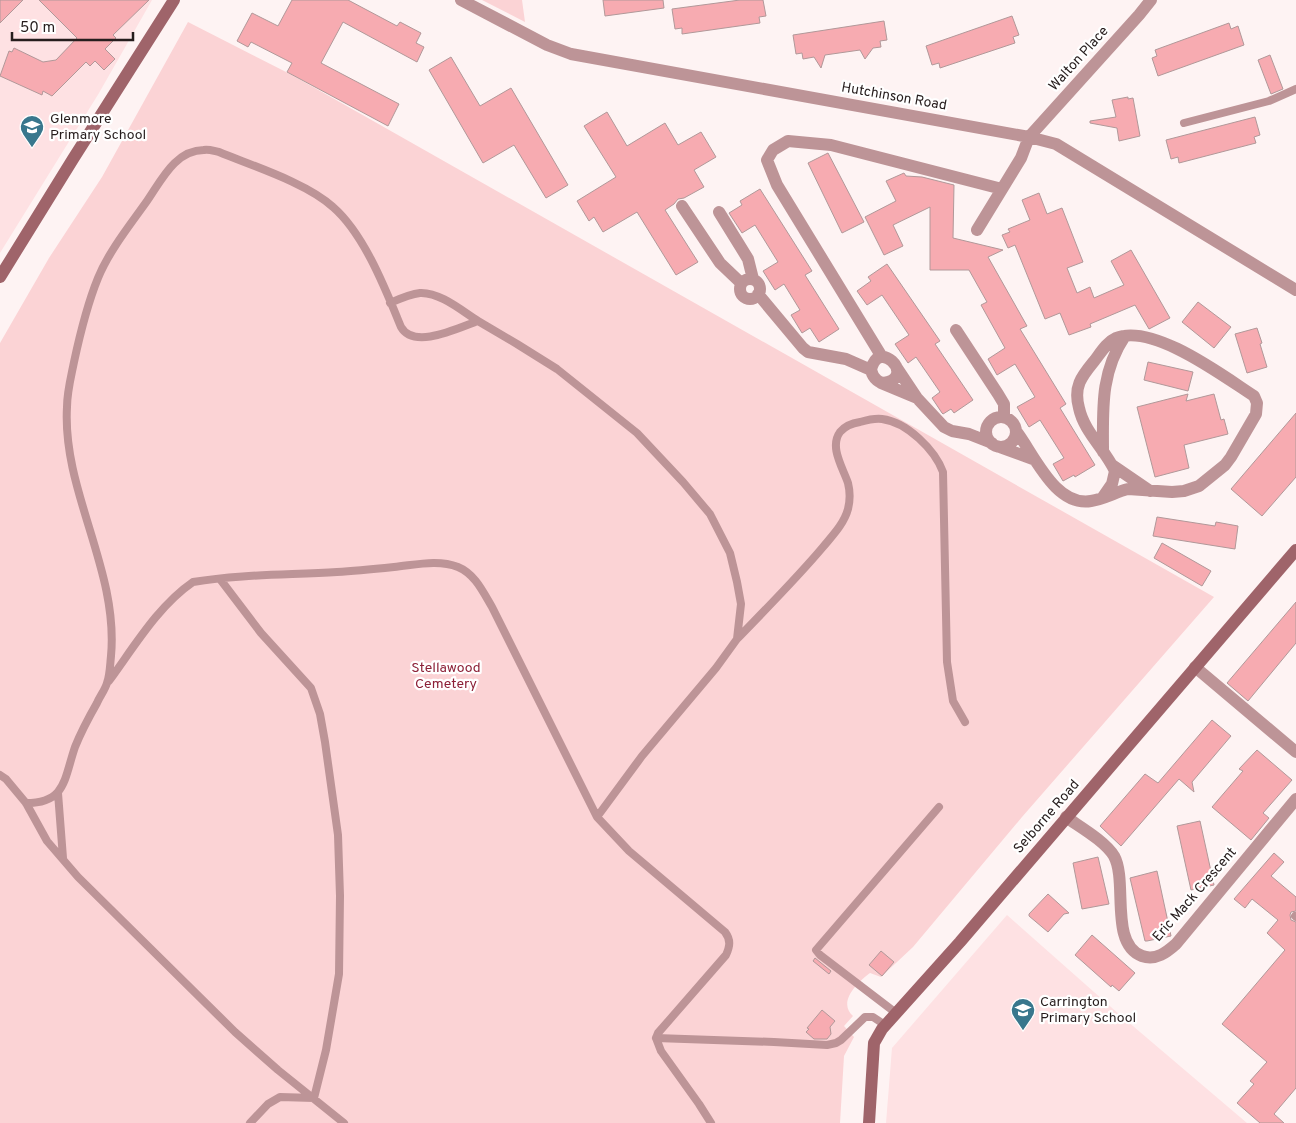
<svg xmlns="http://www.w3.org/2000/svg" width="1296" height="1123" font-family="Overpass,sans-serif">
  <style>
    .built { fill: #fee1e3 }
    .green { fill: #fbd3d5 }
    .building { fill: #f7abb1; stroke: #b19899 }
    .lines { fill: none; stroke-linecap: round; stroke-linejoin: round }
    .lane { stroke: #bd9497; stroke-width: 8 }
    .street { stroke: #bd9497; stroke-width: 12 }
    .secondary { stroke: #9f646a; stroke-width: 12 }
    .labels { text-anchor: middle; dominant-baseline: central; stroke-width: 4.5; stroke-linejoin: round; paint-order: stroke }
    .street-label { font-size: 14px; fill: #261d1d; stroke: #fff }
    .poi-label { font-size: 14px; fill: #261d1d; stroke: #fff; text-anchor: start }
    .park-label { font-size: 14px; fill: #8c2037; stroke: #fff }
  </style>
  <rect width="100%" height="100%" fill="#fef3f3"/>
  <path class="built" d="M 0,0 L 152,0 L 99,93 L 0,253 Z
    M 1007,915 L 1120,1015 L 1247,1123 L 886,1123 L 892,1048 Z"/>
  <path class="green" d="M 482,0 L 522,0 L 525,22 Z
    M 188,22 L 292,75 L 1214,597 L 1022,817 L 913,947 L 881,977 L 870,973 C 858,982 837,1002 853,1016 L 844,1026 L 854,1037 L 844,1056 L 840,1123 L 0,1123 L 0,343 L 49,258 L 102,177 Z"/>
  <path class="building" d="M 0,0 L 23,0 L 0,23 Z
    M 39,0 L 149,0 L 113,35 L 116,38 L 105,49 L 115,59 L 104,70 L 95,61 L 90,66 L 86,62 L 52,96 L 43,91 L 42,95 L 0,76 L 9,51 L 12,52 L 14,48 L 43,62 L 56,60 L 77,38 Z
    M 292,0 L 348,0 L 397,26 L 400,22 L 421,33 L 416,43 L 424,47 L 417,62 L 343,22 L 321,63 L 399,104 L 388,126 L 287,72 L 292,63 L 251,42 L 248,47 L 237,41 L 252,13 L 278,26 Z
    M 603,0 L 663,0 L 664,8 L 605,16 Z
    M 740,0 L 763,0 L 766,16 L 759,17 L 760,23 L 682,34 L 682,28 L 675,29 L 672,9 Z
    M 1012,16 L 1019,35 L 1013,37 L 1015,43 L 940,68 L 939,63 L 932,65 L 926,46 Z
    M 884,21 L 887,40 L 880,41 L 881,47 L 873,48 L 865,59 L 860,50 L 825,55 L 821,68 L 814,57 L 803,59 L 802,53 L 796,54 L 793,35 Z
    M 1229,23 L 1231,29 L 1238,26 L 1244,45 L 1158,76 L 1152,58 L 1157,56 L 1155,50 Z
    M 1270,55 L 1283,89 L 1271,94 L 1258,60 Z
    M 451,57 L 480,106 L 511,88 L 568,185 L 546,198 L 514,145 L 483,163 L 429,70 Z
    M 1128,97 L 1128,99 L 1133,98 L 1140,136 L 1119,141 L 1117,128 L 1090,123 L 1090,121 L 1116,117 L 1112,100 Z
    M 607,112 L 627,146 L 665,123 L 678,145 L 701,132 L 716,157 L 694,170 L 704,187 L 684,198 L 678,199 L 674,204 L 665,210 L 698,262 L 676,275 L 637,212 L 603,232 L 594,217 L 589,221 L 577,201 L 616,177 L 584,126 Z
    M 1255,117 L 1260,135 L 1254,137 L 1256,143 L 1179,163 L 1178,157 L 1171,159 L 1166,140 Z
    M 828,153 L 864,222 L 842,233 L 808,163 Z
    M 904,173 L 906,176 L 922,177 L 954,185 L 953,238 L 1003,250 L 988,257 L 1027,326 L 1020,329 L 1066,404 L 1060,408 L 1095,465 L 1075,477 L 1074,475 L 1063,481 L 1053,464 L 1064,458 L 1040,420 L 1029,427 L 1017,407 L 1035,397 L 1015,364 L 997,375 L 988,359 L 1005,348 L 981,305 L 987,302 L 969,270 L 930,270 L 930,207 L 893,225 L 903,246 L 884,255 L 865,217 L 896,201 L 886,181 Z
    M 760,189 L 812,271 L 805,275 L 839,329 L 819,342 L 810,328 L 802,333 L 791,315 L 800,310 L 784,284 L 775,290 L 763,271 L 778,262 L 755,225 L 742,233 L 729,213 L 742,205 L 740,201 Z
    M 1039,193 L 1047,214 L 1062,208 L 1083,262 L 1067,268 L 1077,293 L 1090,287 L 1094,298 L 1124,285 L 1111,261 L 1131,250 L 1170,318 L 1149,329 L 1135,305 L 1090,324 L 1091,327 L 1069,335 L 1060,313 L 1045,319 L 1015,245 L 1008,248 L 1002,235 L 1010,232 L 1008,229 L 1030,220 L 1022,200 Z
    M 887,264 L 940,341 L 935,344 L 973,400 L 954,413 L 951,409 L 943,414 L 942,413 L 932,398 L 940,392 L 916,357 L 908,363 L 895,344 L 909,335 L 882,295 L 867,305 L 857,291 L 871,281 L 868,277 Z
    M 1198,302 L 1231,327 L 1214,348 L 1182,322 Z
    M 1257,328 L 1262,343 L 1260,344 L 1267,367 L 1247,373 L 1235,334 Z
    M 1148,362 L 1193,372 L 1188,391 L 1144,380 Z
    M 1188,394 L 1186,401 L 1214,394 L 1221,420 L 1224,419 L 1228,434 L 1184,445 L 1189,468 L 1155,477 L 1137,407 Z
    M 1296,413 L 1296,477 L 1262,516 L 1231,489 Z
    M 1157,517 L 1215,526 L 1216,522 L 1238,526 L 1235,549 L 1153,536 Z
    M 1162,543 L 1211,571 L 1202,586 L 1154,558 Z
    M 1296,602 L 1296,643 L 1248,701 L 1227,683 Z
    M 1212,720 L 1231,736 L 1192,782 L 1194,792 L 1179,779 L 1121,846 L 1100,826 L 1145,774 L 1158,783 Z
    M 1257,750 L 1292,780 L 1263,813 L 1269,818 L 1251,840 L 1212,807 L 1243,771 L 1239,769 Z
    M 1200,821 L 1214,885 L 1191,890 L 1177,826 Z
    M 1274,853 L 1284,862 L 1271,876 L 1296,897 L 1296,911 L 1291,912 L 1290,915 L 1291,920 L 1296,922 L 1296,1088 L 1274,1114 L 1284,1123 L 1260,1123 L 1237,1103 L 1254,1084 L 1250,1081 L 1267,1062 L 1222,1024 L 1285,950 L 1267,933 L 1278,920 L 1252,899 L 1245,908 L 1234,899 Z
    M 1098,857 L 1109,904 L 1082,909 L 1073,863 Z
    M 1157,871 L 1171,936 L 1147,941 L 1145,941 L 1130,878 Z
    M 1048,894 L 1069,913 L 1064,914 L 1048,932 L 1029,916 L 1029,914 Z
    M 1092,935 L 1135,973 L 1119,991 L 1112,985 L 1111,987 L 1075,955 Z
    M 881,951 L 894,962 L 882,976 L 869,965 Z
    M 815,958 L 831,971 L 829,974 L 813,961 Z
    M 822,1010 L 835,1021 L 830,1027 L 831,1034 L 827,1039 L 814,1039 L 806,1032 L 809,1029 L 807,1028 Z"/>
  <g class="lines">
    <path class="lane" d="M 1184,123 L 1269,101 L 1296,89
      M 390,303 C 399,299 410,294 420,293 C 440,292 462,311 478,321
      M 220,579 L 261,633 L 311,688 L 320,714 L 325,742 L 338,835 L 340,896 L 339,974 L 326,1050 L 314,1098 L 280,1097 L 268,1104 L 250,1123
      M 737,639 C 766,609 796,579 823,547 C 832,536 844,524 848,509 C 850,501 850,491 848,483 C 843,468 829,447 840,432 C 845,426 853,423 860,422 C 867,420 874,418 882,419 C 907,422 935,450 943,472 L 947,662 L 953,701 L 965,722
      M 109,681 C 134,647 158,606 193,582 C 240,574 289,575 337,572 C 356,571 375,569 394,567 C 415,565 438,559 458,567 C 475,574 483,592 492,607 L 597,817
      M 0,775 L 6,779 L 26,803 L 47,841 L 78,877 L 235,1032 L 278,1070 L 344,1123
      M 58,793 L 63,858
      M 26,803 C 66,803 64,779 75,747 C 81,732 89,717 97,703 C 100,696 105,690 107,683 C 110,675 110,665 111,656 C 119,570 62,491 67,407 C 67,392 71,377 74,362 C 80,334 87,305 98,278 C 109,251 130,225 147,201 C 161,181 175,150 204,150 C 208,149 214,151 219,152 C 253,166 307,183 333,207 C 364,234 385,288 401,327 C 414,350 458,328 478,321 L 517,344 L 557,369 L 637,433 L 683,482 L 710,514 L 730,553 L 737,582 L 741,604 L 737,639 L 716,668 L 642,756 L 597,817 L 629,851 L 725,932 C 731,940 730,946 726,955 L 658,1033 L 656,1038 L 774,1042 L 827,1045 L 836,1043 L 841,1040 L 865,1017 L 873,1017 L 885,1025
      M 1295,916 L 1296,917
      M 896,1013 L 820,955 L 816,950 L 939,807
      M 656,1038 L 661,1051 L 699,1104 L 711,1123"/>
    <path class="street" d="M 461,0 L 547,45 L 571,54 L 1029,137 L 1056,144 L 1296,290
      M 682,206 L 720,263 L 741,283
      M 719,212 L 748,259 L 753,279
      M 977,230 L 1021,158 L 1029,137 L 1139,15 L 1151,0
      M740 289a10 10 0 1 1 20 0a10 10 0 1 1-20 0Z
      M 758,294 L 803,348 L 808,352 L 846,359 L 871,370 C 873,378 879,385 888,382 C 914,374 878,338 871,370
      M 956,330 L 998,394 L 1004,404 L 1004,417
      M 882,357 L 777,185 L 767,160 L 773,150 L 788,141 L 831,145 L 1002,189
      M 897,368 L 917,398 L 944,427 L 952,431 L 969,434 L 992,443
      M 881,383 L 917,398
      M986 432a15 15 0 1 1 30 0a15 15 0 1 1-30 0Z
      M 1016,431 C 1034,454 1055,507 1091,501 C 1104,499 1116,492 1128,489 L 1172,492 L 1184,491 L 1199,486 L 1225,465 L 1231,457 L 1256,414 L 1257,403 L 1254,396 C 1223,376 1153,323 1116,338 C 1107,342 1101,352 1095,360 C 1082,376 1073,386 1079,408 C 1084,432 1105,449 1115,471 L 1112,484 L 1103,497
      M 1000,447 L 1033,459
      M 1103,452 C 1103,410 1100,373 1125,336
      M 1112,465 L 1150,491
      M 1195,667 L 1296,752
      M 1066,817 C 1080,827 1105,841 1114,856 C 1128,881 1109,944 1142,956 C 1156,961 1167,952 1176,944 L 1296,799"/>
    <path class="secondary" d="M 0,277 L 73,159 L 174,0
      M 869,1123 L 874,1043 L 882,1029 L 960,942 L 1296,550"/>
  </g>
  <defs>
    <g id="school-pin" transform="scale(1.25)"><path d="M0 17L-7.5 6A9.5 9.5 0 1 1 7.5 6Z" fill="#39778d" stroke="#fff"/><path d="M0-5L7-2L0 1L-7-2ZM-4 1L0 2.5L4 1V4Q0 6-4 4Z" fill="#fff"/></g>
  </defs>
  <g fill-rule="evenodd">
    <use href="#school-pin" x="32" y="127"/>
    <use href="#school-pin" x="1023" y="1010"/>
  </g>
  <g class="labels">
    <g class="street-label">
      <text transform="translate(1079 59) rotate(-48)">Walton Place</text>
      <text transform="translate(894 97) rotate(10)">Hutchinson Road</text>
      <text transform="translate(1047 817) rotate(-49)">Selborne Road</text>
      <text transform="translate(1195 895) rotate(-49)">Eric Mack Crescent</text>
    </g>
    <g class="poi-label">
      <text x="50" y="119">Glenmore<tspan x="50" dy="16">Primary School</tspan></text>
      <text x="1040" y="1002">Carrington<tspan x="1040" dy="16">Primary School</tspan></text>
    </g>
    <g class="park-label">
      <text x="446" y="668">Stellawood<tspan x="446" dy="16">Cemetery</tspan></text>
    </g>
  </g>
  <path d="M12 32v8h121v-8" fill="none" stroke="#261d1d" stroke-width="2.5"/>
  <text x="20" y="32" font-size="15" fill="#261d1d" stroke="#ffffff" stroke-width="4" paint-order="stroke">50 m</text>
</svg>
